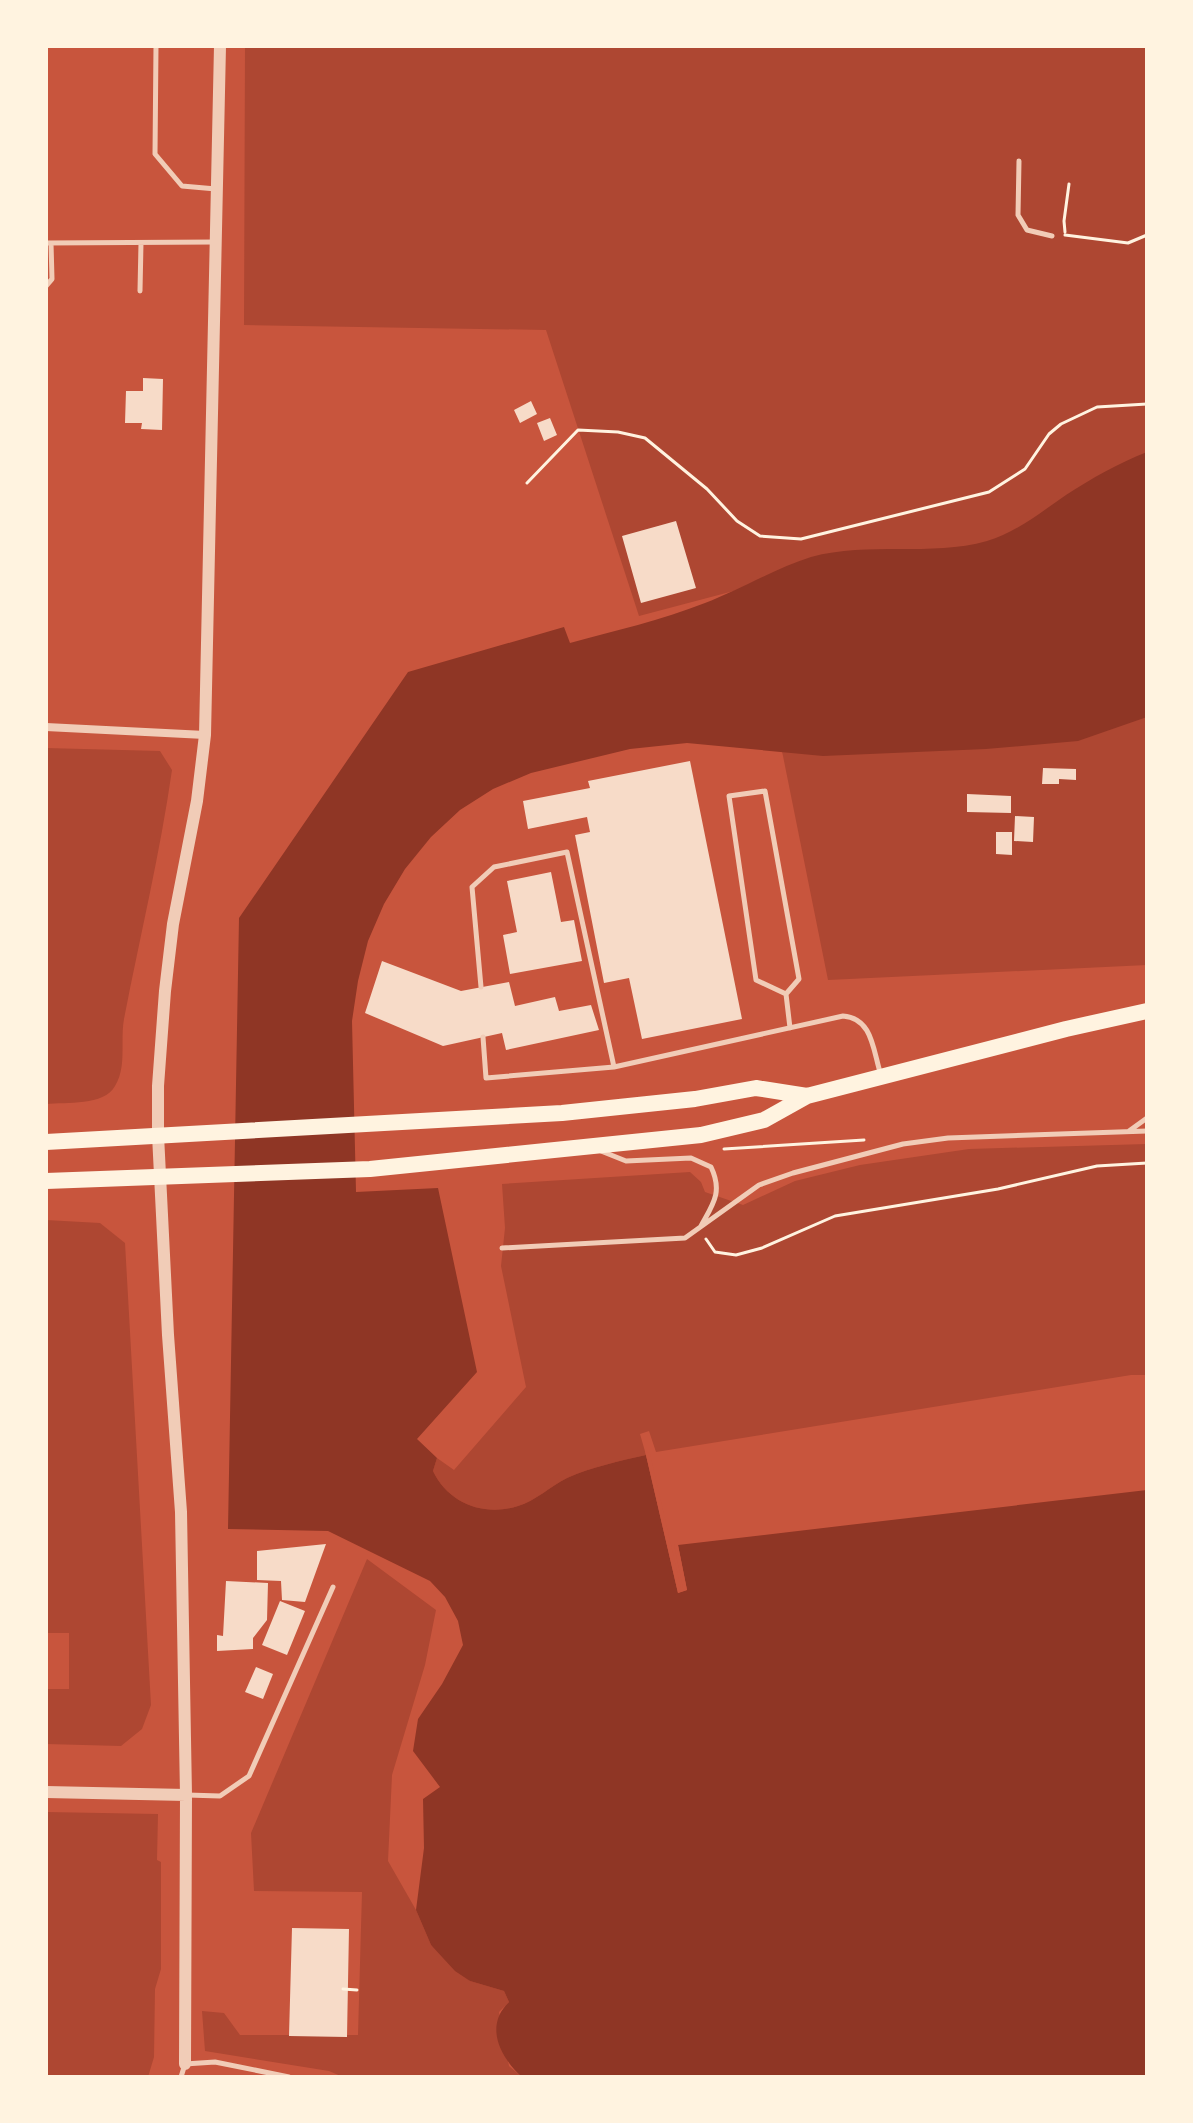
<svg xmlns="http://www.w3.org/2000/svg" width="1193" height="2123" font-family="Quicksand,sans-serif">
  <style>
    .green { fill: #ae4732 }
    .water { fill: #8f3625 }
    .pier { fill: #c8553d }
    .building { fill: #f7dbc8 }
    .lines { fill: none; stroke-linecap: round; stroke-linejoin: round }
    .path { stroke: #fff3e0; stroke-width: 3 }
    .service { stroke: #f1ccb7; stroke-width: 5 }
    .minor { stroke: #f1ccb7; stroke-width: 8 }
    .tertiary { stroke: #f1ccb7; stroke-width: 12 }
    .primary { stroke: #fff3e0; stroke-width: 16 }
  </style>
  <rect width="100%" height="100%" fill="#c8553d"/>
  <path class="green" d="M 245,46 L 1147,46 L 1147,965 L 828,980 L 783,756 L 745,588 L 639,616 L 546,330 L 244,325 Z
    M 46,748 L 160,751 L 172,770 C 160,854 140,936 124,1019 C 120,1041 127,1067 115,1086 C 104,1106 66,1102 46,1104 Z
    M 1147,1144 L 1147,1375 L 1131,1375 L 656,1452 L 649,1431 L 640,1434 L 646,1455 C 619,1461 592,1467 567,1478 C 551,1486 535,1501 518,1506 C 484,1517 448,1503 433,1471 L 437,1458 L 454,1470 L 526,1387 L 501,1266 L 505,1228 L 502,1184 L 690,1172 L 701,1182 L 705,1192 L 743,1205 L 795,1181 L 860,1165 L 969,1149 Z
    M 46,1220 L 100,1223 L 125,1243 L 151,1705 L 142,1729 L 121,1746 L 46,1744 L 46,1689 L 69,1689 L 69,1633 L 46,1633 Z
    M 367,1559 L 436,1610 L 425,1665 L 392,1775 L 388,1861 L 416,1910 L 431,1945 L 470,1981 L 504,1991 L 509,2002 L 499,2012 L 509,2066 L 522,2077 L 343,2077 L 329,2071 L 205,2051 L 202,2011 L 224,2013 L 240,2035 L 358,2035 L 362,1892 L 254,1891 L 251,1833 Z
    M 46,1812 L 158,1814 L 157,1860 L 161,1862 L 161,1969 L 155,1989 L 154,2057 L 148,2077 L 46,2077 Z"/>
  <path class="water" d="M 1147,452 L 1147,717 L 1078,741 L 986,749 L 823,756 L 687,743 L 630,749 L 531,773 L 493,789 L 460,810 L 431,837 L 405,869 L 384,904 L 368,941 L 358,981 L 352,1021 L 356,1192 L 438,1188 L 477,1372 L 417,1439 L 437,1458 L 433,1471 C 448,1503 484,1517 518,1506 C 535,1501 551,1486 567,1478 C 592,1467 619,1461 646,1455 L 678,1593 L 687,1590 L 678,1545 L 1147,1490 L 1147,2077 L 522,2077 C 500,2057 484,2026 509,2002 L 504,1991 L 470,1981 L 455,1971 L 431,1945 L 416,1910 L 424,1848 L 423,1799 L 440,1787 L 413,1751 L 418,1719 L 442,1684 L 463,1645 L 458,1621 L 445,1597 L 430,1581 L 328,1531 L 228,1529 L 239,918 L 408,672 L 564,627 L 570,643 C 614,631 662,620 705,603 C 739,590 776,568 811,557 C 869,541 930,557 987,541 C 1017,532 1041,512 1066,495 C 1092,478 1119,463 1147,452 Z"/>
  <path class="pier" d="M 645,1451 L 650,1454 L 681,1588 L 683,1588 L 674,1545 L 677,1541 L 678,1545 L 687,1590 L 678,1593 Z"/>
  <path class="building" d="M 143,378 L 163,379 L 162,430 L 141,429 L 142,423 L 125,423 L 126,391 L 143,391 Z
    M 531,401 L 537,414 L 520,423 L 514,410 Z
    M 550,418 L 557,435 L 544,441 L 537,423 Z
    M 676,521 L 696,588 L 641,603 L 622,536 Z
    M 690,761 L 742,1019 L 642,1039 L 629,978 L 604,983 L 575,835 L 590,832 L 587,817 L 528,829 L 523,801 L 590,788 L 588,781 Z
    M 1043,768 L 1076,769 L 1076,780 L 1059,779 L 1059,784 L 1042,784 Z
    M 967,794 L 1011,796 L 1011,813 L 967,812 Z
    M 1015,816 L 1034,817 L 1033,842 L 1014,841 Z
    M 996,832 L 1012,832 L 1012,855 L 996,854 Z
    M 551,872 L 561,922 L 574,920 L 582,961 L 510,974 L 503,935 L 517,932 L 507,881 Z
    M 382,961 L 461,991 L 509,982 L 515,1006 L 555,997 L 559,1011 L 591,1005 L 599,1030 L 506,1050 L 502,1033 L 443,1046 L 365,1013 Z
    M 326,1544 L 305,1602 L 282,1600 L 281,1581 L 257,1580 L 257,1551 Z
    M 226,1581 L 268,1583 L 267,1620 L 253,1638 L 253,1649 L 217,1651 L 217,1635 L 223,1636 Z
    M 280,1601 L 305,1611 L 287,1655 L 262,1645 Z
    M 256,1667 L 273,1674 L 263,1699 L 245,1692 Z
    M 292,1928 L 349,1929 L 347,2037 L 289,2036 Z"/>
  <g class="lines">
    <path class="path" d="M 1065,232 L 1064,221 L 1069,184
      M 1065,235 L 1128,243 L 1147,235
      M 527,483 L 578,430 L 618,432 L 645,438 L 707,489 L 737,521 L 760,536 L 801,539 L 989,492 L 1025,469 L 1049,434 L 1061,424 L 1097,407 L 1147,404
      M 724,1149 L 864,1140
      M 706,1239 L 715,1252 L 736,1255 L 762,1248 L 835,1216 L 998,1189 L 1097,1166 L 1147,1163
      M 343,1989 L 357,1990"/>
    <path class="service" d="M 156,46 L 155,154 L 182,186 L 216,189
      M 1019,161 L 1018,215 L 1027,230 L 1052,236
      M 46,243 L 215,242
      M 46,286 L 52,279 L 51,243
      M 140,291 L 141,243
      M 481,987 L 472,887 L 494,867 L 567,852 L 614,1067
      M 786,994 L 756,980 L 729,796 L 765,791 L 799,979 L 786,994 L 790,1028
      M 483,1037 L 486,1078 L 614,1067 L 843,1016 C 872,1018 873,1049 880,1072
      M 1129,1131 L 1147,1118
      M 601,1151 L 626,1161 L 691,1158 L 711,1167 C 723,1192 713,1204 701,1226
      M 502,1248 L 685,1238 L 759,1185 L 793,1173 L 903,1144 L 948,1138 L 1147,1131
      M 187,1795 L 220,1796 L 249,1776 L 333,1587
      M 181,2077 L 185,2064 L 215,2062 L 289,2077"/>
    <path class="minor" d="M 46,727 L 205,735"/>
    <path class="tertiary" d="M 46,1792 L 186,1795
      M 185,2064 L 186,1795 L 181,1512 L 168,1335 L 158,1135 L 158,1086 L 165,991 L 173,924 L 197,801 L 205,735 L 220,46"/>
    <path class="primary" d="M 46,1142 L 562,1113 L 695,1099 L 756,1088 L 807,1096
      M 46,1181 L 370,1169 L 701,1135 L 764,1120 L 807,1096 L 1066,1029 L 1147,1011"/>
  </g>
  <rect width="1193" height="2123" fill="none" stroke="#fff3e0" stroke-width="96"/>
</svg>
